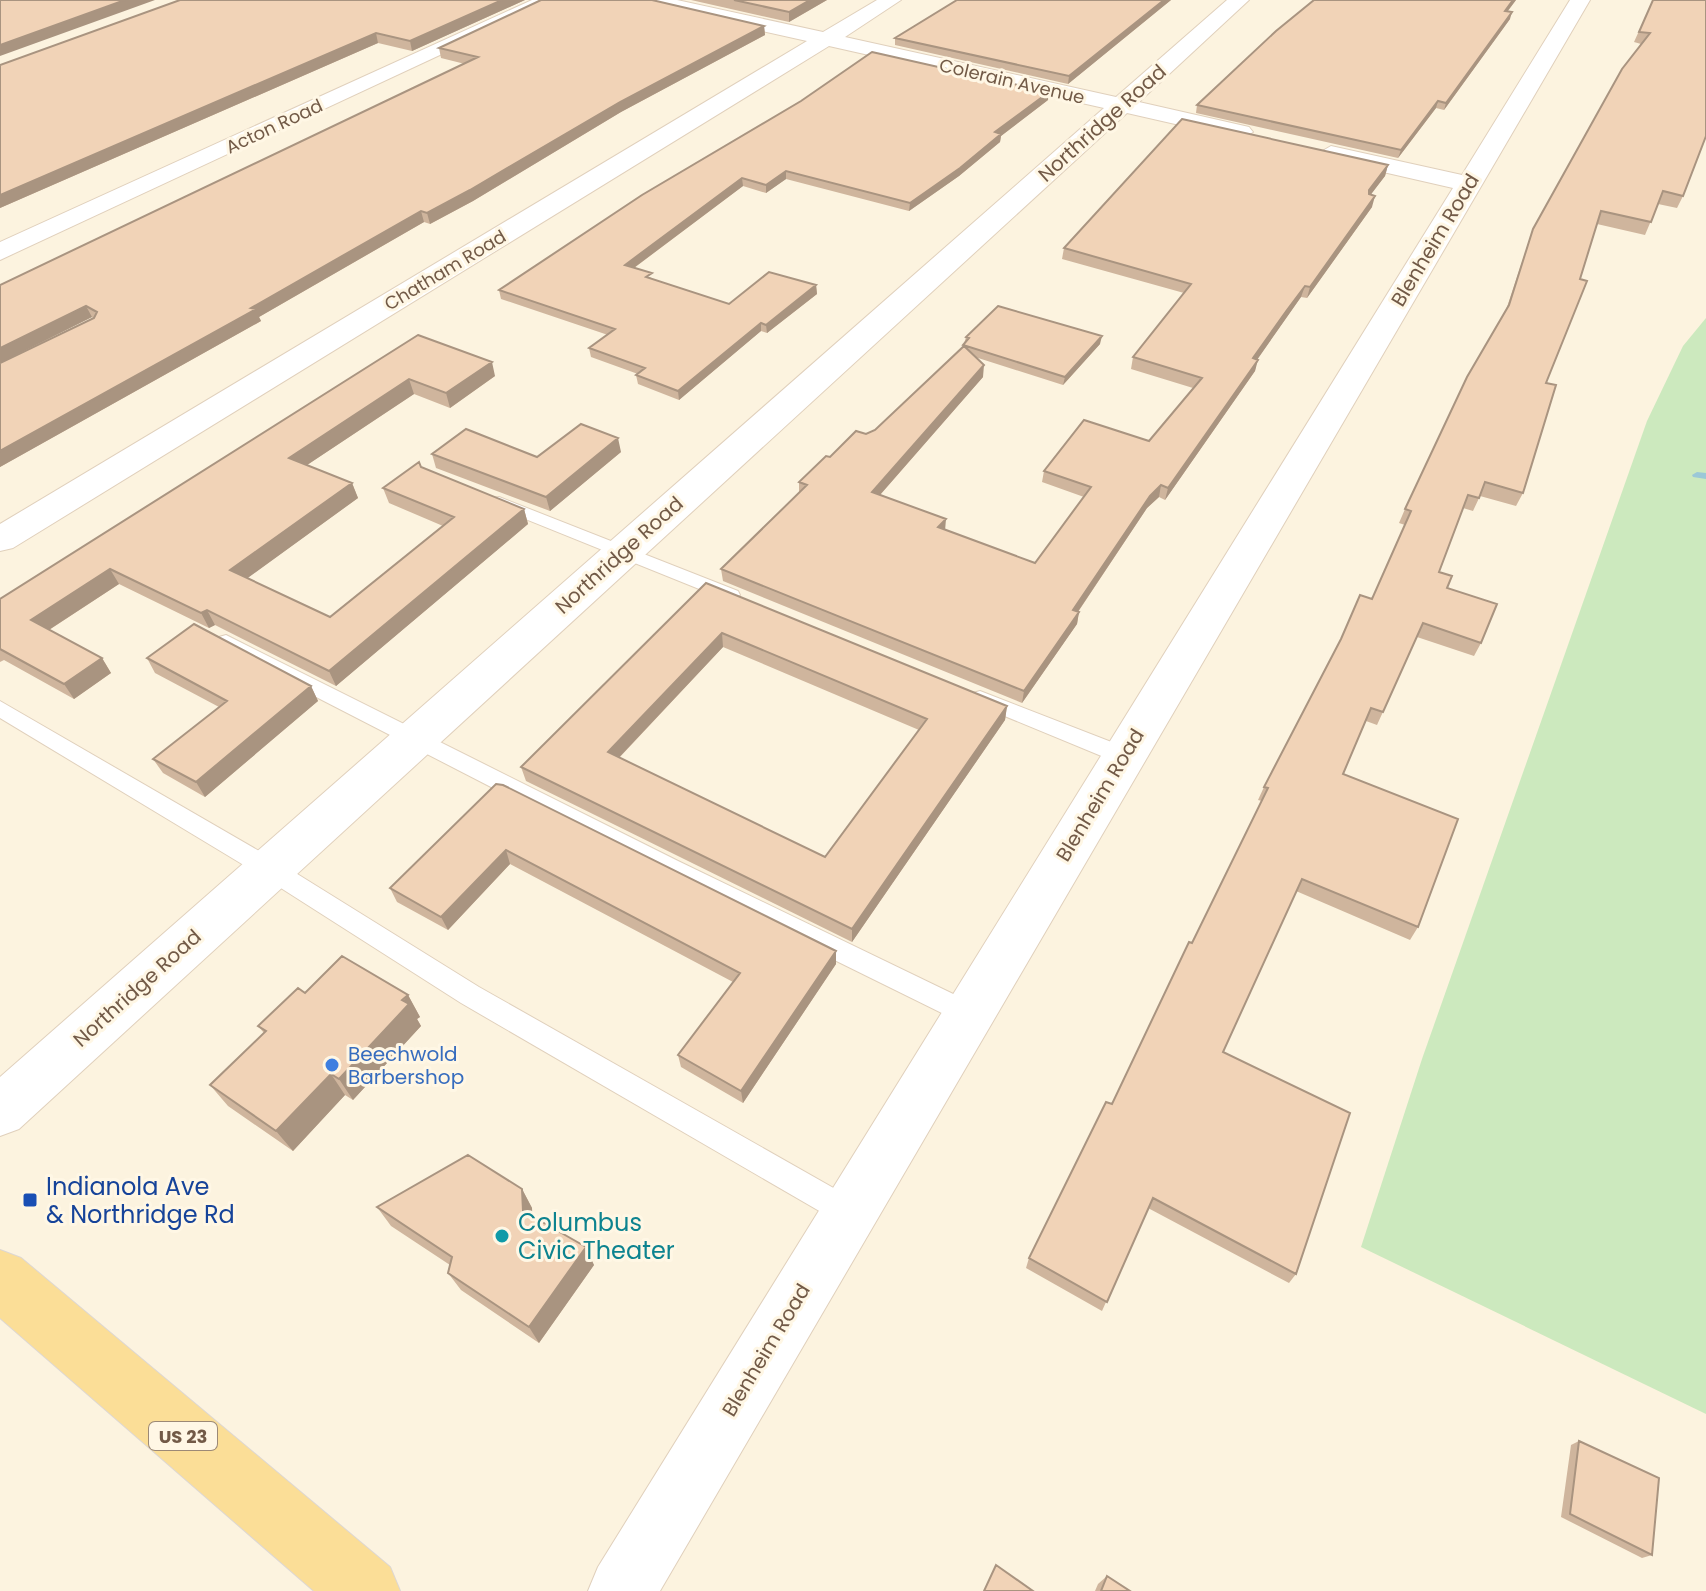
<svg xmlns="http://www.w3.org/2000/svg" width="1706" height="1591" font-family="Poppins,sans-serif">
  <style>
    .green { fill: #cce9be }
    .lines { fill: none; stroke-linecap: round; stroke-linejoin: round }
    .stream { fill: #9bc8d7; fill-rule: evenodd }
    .service-casing { stroke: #e0d0bc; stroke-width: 2 }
    .minor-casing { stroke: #e0d0bc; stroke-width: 2 }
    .primary-casing { stroke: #ddd7d3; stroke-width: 2 }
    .service { fill: #fff; fill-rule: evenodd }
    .minor { fill: #fff; fill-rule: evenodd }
    .primary { fill: #fbde97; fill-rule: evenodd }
    .wall { fill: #cfb59d; fill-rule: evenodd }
    .shaded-wall { fill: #a99480 }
    .building { fill: #f1d3b7; stroke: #a99480; stroke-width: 2; fill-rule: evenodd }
    .shop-dot { fill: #3f7fe0; stroke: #fff7e5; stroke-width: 3 }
    .transit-dot { fill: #1a4fb4; stroke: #fff7e5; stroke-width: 3 }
    .culture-dot { fill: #0f9aa8; stroke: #fff7e5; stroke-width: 3 }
    .labels { text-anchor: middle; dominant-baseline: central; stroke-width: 6; stroke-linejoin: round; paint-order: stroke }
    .far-street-label { font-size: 18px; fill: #725a47; stroke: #fff7e5 }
    .shield { fill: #fff7e5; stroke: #9c8976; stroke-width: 2 }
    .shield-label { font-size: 18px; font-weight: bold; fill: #725a47 }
    .street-label { font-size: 20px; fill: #725a47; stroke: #fff7e5 }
    .shop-label { font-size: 20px; fill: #366cbe; stroke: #fff7e5; text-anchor: start }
    .near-transit-label { font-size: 24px; fill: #164399; stroke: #fff7e5; text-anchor: start }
    .near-culture-label { font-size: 24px; fill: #0d838f; stroke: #fff7e5; text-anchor: start }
  </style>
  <rect width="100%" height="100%" fill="#fcf3df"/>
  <path class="green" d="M 1706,318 L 1706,1414 L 1361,1247 L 1422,1059 L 1647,421 L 1683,346 Z"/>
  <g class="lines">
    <path class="stream" d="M 1697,472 L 1706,473 L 1706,479 L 1693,477 L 1692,475 Z"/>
    <g class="service-casing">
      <path id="service" d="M 499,497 L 738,591 L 740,595 L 731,601 L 724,599 L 493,506 L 493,498 Z
        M 226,635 L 678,861 L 978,1006 L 982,1014 L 978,1022 L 969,1025 L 960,1022 L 662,875 L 219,647 L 216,642 L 219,637 Z
        M 980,691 L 1132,750 L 1135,756 L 1124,764 L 1116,762 L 973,703 L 970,698 L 973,693 Z
        M 0,701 L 278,862 L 479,987 L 860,1203 L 864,1213 L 860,1223 L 850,1227 L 840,1223 L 461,1003 L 262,876 L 0,718 Z"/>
    </g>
    <g class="minor-casing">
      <path id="minor" d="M 532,0 L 558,0 L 0,260 L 0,242 Z
        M 640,0 L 677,0 L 823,32 L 877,0 L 901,0 L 845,37 L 1116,97 L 1227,0 L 1249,0 L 1139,102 L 1249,127 L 1253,132 L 1241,139 L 1127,113 L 19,1129 L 0,1136 L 0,1077 L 1104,108 L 829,46 L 13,548 L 0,551 L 0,524 L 807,41 L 650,6 Z
        M 1570,0 L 1590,0 L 660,1591 L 588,1591 L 598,1567 L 1453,188 L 1322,158 L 1319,153 L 1331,146 L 1462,175 Z"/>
    </g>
    <g class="primary-casing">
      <path id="primary" d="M 0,1250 L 21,1258 L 390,1567 L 400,1591 L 314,1591 L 0,1318 Z"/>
    </g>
    <use href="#service" class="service"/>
    <use href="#minor" class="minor"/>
    <use href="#primary" class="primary"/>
  </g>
  <path class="wall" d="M 180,0 L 525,0 L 412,51 L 378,43 L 0,208 L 0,65 Z
    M 691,0 L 827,0 L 789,22 Z
    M 957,0 L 1171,0 L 1068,84 L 895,45 L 895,38 Z
    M 1314,0 L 1516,0 L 1508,11 L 1510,19 L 1444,110 L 1436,108 L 1398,158 L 1196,113 L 1197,105 Z
    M 1653,0 L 1683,196 L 1677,208 L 1658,204 L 1645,235 L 1597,224 L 1546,383 L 1523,493 L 1516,506 L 1480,496 L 1473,511 L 1463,508 L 1439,572 L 1447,588 L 1481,643 L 1474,656 L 1417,637 L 1377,725 L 1366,721 L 1343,774 L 1418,927 L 1410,940 L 1296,891 L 1223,1052 L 1296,1274 L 1289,1283 L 1148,1208 L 1102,1311 L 1026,1268 L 1029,1258 L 1112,1104 L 1192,943 L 1262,801 L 1258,800 L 1264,787 L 1372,599 L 1405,525 L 1399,523 L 1405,509 L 1506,310 L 1533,229 L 1641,44 L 1634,42 Z
    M 764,26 L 765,35 L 621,112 L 473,201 L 430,224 L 424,222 L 259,317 L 261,321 L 0,467 L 0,363 L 93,318 L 92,317 L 0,363 L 0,285 L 465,64 L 441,58 L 439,48 Z
    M 1048,100 L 1001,136 L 1000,142 L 959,176 L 909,211 L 786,179 L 766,193 L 743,186 L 634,268 L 653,279 L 729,304 L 816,285 L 817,294 L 767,333 L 761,331 L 679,400 L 638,384 L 636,375 L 638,374 L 591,357 L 589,348 L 608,335 L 501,299 L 499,290 L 642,195 Z
    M 1388,165 L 1385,176 L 1370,195 L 1372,207 L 1307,298 L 1301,297 L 1284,321 L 1257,359 L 1255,371 L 1165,500 L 1159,497 L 1147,508 L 1078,612 L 1079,612 L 1077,624 L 1022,703 L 723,581 L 721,569 L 799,492 L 799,482 L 830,457 L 866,434 L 875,430 L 963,347 L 966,337 L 1100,344 L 1063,385 L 975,357 L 983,377 L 880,495 L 945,530 L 1035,563 L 1084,497 L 1042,482 L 1044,471 L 1149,441 L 1193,388 L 1131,369 L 1133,357 L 1184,293 L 1062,259 L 1064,248 Z
    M 418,335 L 495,376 L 450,408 L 414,394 L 307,465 L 352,483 L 358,498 L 247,578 L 330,617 L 443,526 L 389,503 L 383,488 L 421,467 L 524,509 L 528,524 L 336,686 L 215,625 L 209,628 L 119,584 L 49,630 L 102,658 L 111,673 L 74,699 L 4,660 L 0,662 L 0,599 Z
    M 621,452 L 550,511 L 436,468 L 432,454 L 537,457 Z
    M 706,583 L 1007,706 L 1005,720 L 852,942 L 526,781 L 521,767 ZM 723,647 L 919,730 L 825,857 L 619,758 Z
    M 147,658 L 311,686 L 318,701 L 205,797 L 163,773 L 153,759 L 219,707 L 155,673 Z
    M 496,784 L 836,964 L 743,1103 L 681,1067 L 678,1055 L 733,982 L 510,864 L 448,930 L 397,902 L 390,888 Z
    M 305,993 L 408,995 L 420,1017 L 417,1019 L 421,1026 L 353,1100 L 345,1095 L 293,1151 L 228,1106 L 210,1085 L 264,1033 L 258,1026 Z
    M 522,1189 L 532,1208 L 532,1216 L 594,1265 L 539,1343 L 461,1290 L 448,1273 L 450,1265 L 391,1226 L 377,1207 Z
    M 1579,1441 L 1652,1555 L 1642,1558 L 1561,1517 L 1571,1445 Z
    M 1107,1576 L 1130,1591 L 1095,1591 L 1098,1584 Z"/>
  <path class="shaded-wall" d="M 125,0 L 155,0 L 0,56 L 0,45 Z
    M 502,0 L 525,0 L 412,51 L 410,41 Z
    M 810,0 L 827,0 L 789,22 L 789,12 Z
    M 1164,0 L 1171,0 L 1068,84 L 1069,76 Z
    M 1513,0 L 1516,0 L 1503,17 L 1505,11 Z
    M 1512,12 L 1510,19 L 1444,110 L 1446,103 Z
    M 764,26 L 765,35 L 621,112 L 473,201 L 430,224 L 427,213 L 620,102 Z
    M 376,33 L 378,43 L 0,208 L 0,195 Z
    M 1049,92 L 1048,100 L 1001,136 L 1000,142 L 959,176 L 909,211 L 910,203 L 995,132 Z
    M 1438,101 L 1436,108 L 1398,158 L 1401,150 Z
    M 1388,165 L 1385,176 L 1366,201 L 1369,190 Z
    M 786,171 L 786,179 L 766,193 L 766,185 Z
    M 742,178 L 743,186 L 627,273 L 625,265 Z
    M 1375,196 L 1372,207 L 1307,298 L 1310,287 Z
    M 421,211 L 424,222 L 259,317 L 261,321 L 0,467 L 0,451 Z
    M 816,285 L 817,294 L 767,333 L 766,325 Z
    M 1305,286 L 1301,297 L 1250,370 L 1253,358 Z
    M 86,306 L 92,317 L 0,363 L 0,348 Z
    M 761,323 L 761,331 L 679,400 L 678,391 Z
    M 1102,336 L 1100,344 L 1063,385 L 1065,377 Z
    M 1258,360 L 1255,371 L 1165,500 L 1168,488 Z
    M 492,362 L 495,376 L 450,408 L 446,393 Z
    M 984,365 L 983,377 L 872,504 L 872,492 Z
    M 409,379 L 414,394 L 295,473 L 289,458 Z
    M 618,438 L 621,452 L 550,511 L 546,497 Z
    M 352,483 L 358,498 L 238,585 L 230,570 Z
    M 1161,485 L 1159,497 L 1147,508 L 1071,622 L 1073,610 L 1150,496 Z
    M 524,509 L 528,524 L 336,686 L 329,671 Z
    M 946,519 L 945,531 L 938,527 Z
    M 110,569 L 119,584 L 41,635 L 31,620 Z
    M 207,610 L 215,625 L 209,628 L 201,613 Z
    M 1079,612 L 1077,624 L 1022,703 L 1024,691 Z
    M 722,633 L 723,647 L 611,766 L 608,752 Z
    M 102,658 L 111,673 L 74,699 L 64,684 Z
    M 311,686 L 318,701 L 205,797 L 196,782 Z
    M 1007,706 L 1005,720 L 852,942 L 852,929 Z
    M 506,850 L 510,864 L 448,930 L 441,917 Z
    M 836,951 L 836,964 L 743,1103 L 741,1091 Z
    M 408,995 L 420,1017 L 417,1019 L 421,1026 L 353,1100 L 339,1079 Z
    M 331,1074 L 345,1095 L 293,1151 L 276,1131 Z
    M 522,1189 L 532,1208 L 533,1229 L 523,1211 Z
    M 586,1247 L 594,1265 L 539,1343 L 529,1327 Z"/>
  <path class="building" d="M 0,0 L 125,0 L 0,45 Z
    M 180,0 L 502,0 L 410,41 L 376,33 L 0,195 L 0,65 Z
    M 541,0 L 652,0 L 764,26 L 620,102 L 470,190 L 427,213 L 421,211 L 251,308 L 256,309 L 0,451 L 0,363 L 94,318 L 97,312 L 86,306 L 0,348 L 0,285 L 478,57 L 439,48 Z
    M 734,0 L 810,0 L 789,12 Z
    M 957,0 L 1164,0 L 1069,76 L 895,38 Z
    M 1314,0 L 1513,0 L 1505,11 L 1512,12 L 1446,103 L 1438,101 L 1401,150 L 1197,105 L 1276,31 Z
    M 1653,0 L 1706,0 L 1706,136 L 1683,196 L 1663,191 L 1651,222 L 1601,211 L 1580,279 L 1587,281 L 1546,383 L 1556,385 L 1523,493 L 1485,482 L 1479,498 L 1468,495 L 1439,572 L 1452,576 L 1447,588 L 1497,604 L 1481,643 L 1423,623 L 1383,712 L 1371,708 L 1343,774 L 1458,819 L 1418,927 L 1302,879 L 1223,1052 L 1350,1113 L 1296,1274 L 1153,1198 L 1107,1302 L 1029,1258 L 1106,1102 L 1112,1104 L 1189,942 L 1192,943 L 1268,788 L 1264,787 L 1341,639 L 1360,595 L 1372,599 L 1411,511 L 1405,509 L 1467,377 L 1509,305 L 1533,229 L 1622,69 L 1650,33 L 1639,32 Z
    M 872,52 L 1049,92 L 995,132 L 1001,134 L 960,168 L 910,203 L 786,171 L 766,185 L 742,178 L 625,265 L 652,273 L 646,277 L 729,304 L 769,272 L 816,285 L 766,325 L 761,323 L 678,391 L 636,375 L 645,368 L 589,348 L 615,329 L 499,290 L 642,195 L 801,101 Z
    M 1182,119 L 1388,165 L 1369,190 L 1369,194 L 1375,196 L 1310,287 L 1305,286 L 1287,310 L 1253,358 L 1258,360 L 1168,488 L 1161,485 L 1150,496 L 1073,610 L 1079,612 L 1024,691 L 721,569 L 807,485 L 799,482 L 826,456 L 830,457 L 856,431 L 866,434 L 875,430 L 964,346 L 984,365 L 872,492 L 946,519 L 938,527 L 1035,563 L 1091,487 L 1044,471 L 1084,420 L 1149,441 L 1202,378 L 1133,357 L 1191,284 L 1064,248 Z
    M 998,306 L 1102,336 L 1065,377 L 963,345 L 969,338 L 966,337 Z
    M 418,335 L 492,362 L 446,393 L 409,379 L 289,458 L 352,483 L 230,570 L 330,617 L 454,517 L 383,488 L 419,462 L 421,467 L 524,509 L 329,671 L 207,610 L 201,613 L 110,569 L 31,620 L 102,658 L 64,684 L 0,649 L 0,599 Z
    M 581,424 L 618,438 L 546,497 L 432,454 L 466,429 L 537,457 Z
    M 706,583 L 1007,706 L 852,929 L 521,767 ZM 722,633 L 927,719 L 825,857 L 608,752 Z
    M 194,624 L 311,686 L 196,782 L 153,759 L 227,701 L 147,658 Z
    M 496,784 L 503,785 L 836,951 L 741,1091 L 678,1055 L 740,973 L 506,850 L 441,917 L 390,888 Z
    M 342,956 L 408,995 L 402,1000 L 409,1004 L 339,1079 L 331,1074 L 276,1131 L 210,1085 L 266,1031 L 258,1026 L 298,988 L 305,993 Z
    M 468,1155 L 522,1189 L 523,1211 L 586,1247 L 529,1327 L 448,1273 L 452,1257 L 377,1207 Z
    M 1579,1441 L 1659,1478 L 1652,1555 L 1570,1514 Z
    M 996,1565 L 1033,1591 L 984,1591 Z
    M 1107,1576 L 1130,1591 L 1101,1591 Z"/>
  <circle class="shop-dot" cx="332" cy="1065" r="8"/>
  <rect class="transit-dot" x="22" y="1192" width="16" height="16" rx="4"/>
  <circle class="culture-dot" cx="502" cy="1236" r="8"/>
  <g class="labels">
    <g class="far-street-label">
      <text transform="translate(1012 81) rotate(13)">Colerain Avenue</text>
      <text transform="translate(274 126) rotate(-25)">Acton Road</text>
      <text transform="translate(445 270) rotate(-31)">Chatham Road</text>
    </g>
    <rect class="shield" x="149" y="1422" width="68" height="28" rx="6"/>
    <g class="shield-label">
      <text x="183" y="1436">US 23</text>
    </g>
    <g class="street-label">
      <text transform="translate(1102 123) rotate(-42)">Northridge Road</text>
      <text transform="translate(1435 240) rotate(-59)">Blenheim Road</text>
      <text transform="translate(619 555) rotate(-42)">Northridge Road</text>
      <text transform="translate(1100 795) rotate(-59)">Blenheim Road</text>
      <text transform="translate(137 988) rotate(-42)">Northridge Road</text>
      <text transform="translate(766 1350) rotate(-59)">Blenheim Road</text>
    </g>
    <g class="shop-label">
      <text x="348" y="1054">Beechwold<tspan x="348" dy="23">Barbershop</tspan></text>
    </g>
    <g class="near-transit-label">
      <text x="46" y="1186">Indianola Ave<tspan x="46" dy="28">&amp; Northridge Rd</tspan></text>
    </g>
    <g class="near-culture-label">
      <text x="518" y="1222">Columbus<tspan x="518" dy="28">Civic Theater</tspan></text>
    </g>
  </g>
</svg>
